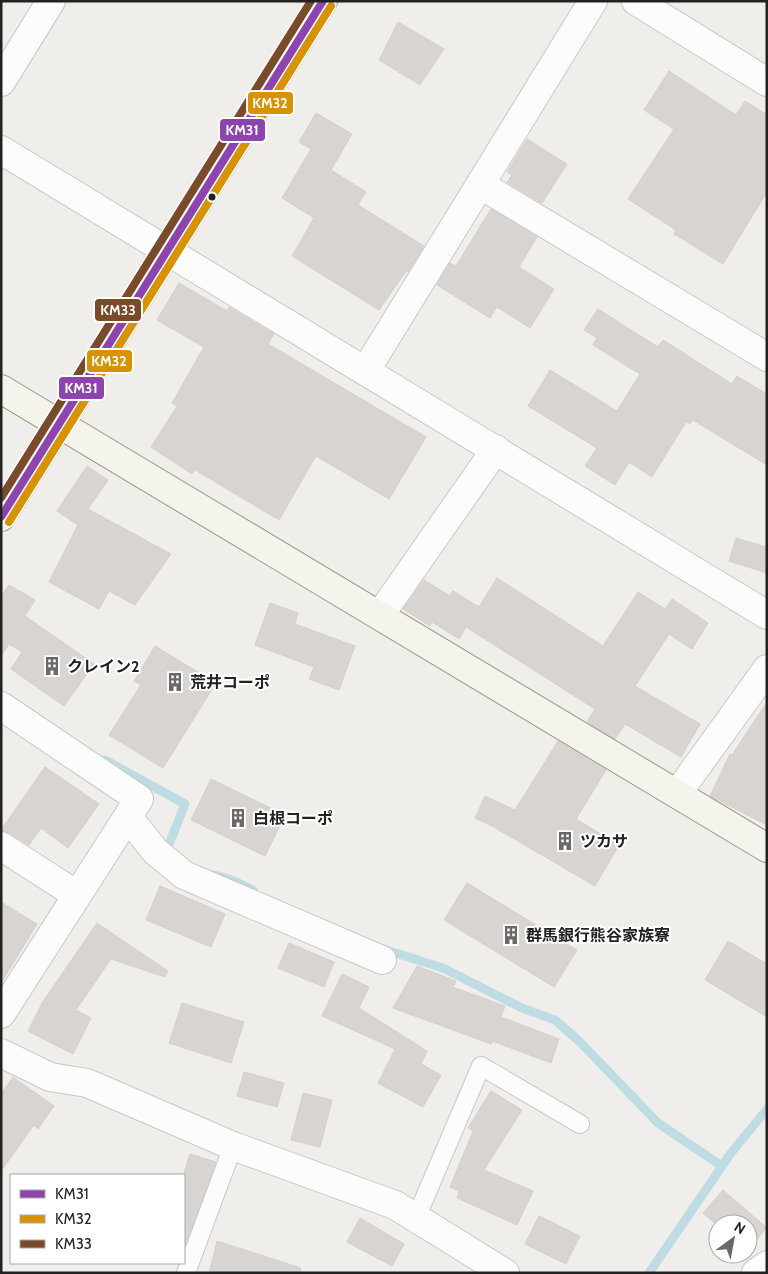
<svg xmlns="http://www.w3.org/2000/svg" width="768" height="1274" font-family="Cabin,'Noto Sans JP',sans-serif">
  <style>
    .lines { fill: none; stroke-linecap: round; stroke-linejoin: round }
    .stream { stroke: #bfdbe3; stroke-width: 9 }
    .building { fill: #d7d4d2; stroke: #d3d0cc }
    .lane-casing { stroke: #c9c8c7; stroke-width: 20 }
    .street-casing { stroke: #c9c8c7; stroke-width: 30 }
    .secondary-casing { stroke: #999a82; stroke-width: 30 }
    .lane { stroke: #fdfcfc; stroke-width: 18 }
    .street { stroke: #fdfcfc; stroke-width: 28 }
    .secondary { stroke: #f4f4ed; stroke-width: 28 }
    .bus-1-casing { stroke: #fff; stroke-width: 11 }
    .bus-2-casing { stroke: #fff; stroke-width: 11 }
    .bus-3-casing { stroke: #fff; stroke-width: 11 }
    .bus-1 { stroke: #8e44ad; stroke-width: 8 }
    .bus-2 { stroke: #d79205; stroke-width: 8 }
    .bus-3 { stroke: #7a4b2a; stroke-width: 8 }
    .bus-dot { fill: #222; stroke: #fff; stroke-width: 2 }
    .labels { text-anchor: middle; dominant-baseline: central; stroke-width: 4; stroke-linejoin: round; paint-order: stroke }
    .poi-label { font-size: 16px; font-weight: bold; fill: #222; stroke: #fff; text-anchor: start }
    .line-badge { stroke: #fff; stroke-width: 2 }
    .badge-label { font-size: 14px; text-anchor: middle; font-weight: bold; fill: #fff }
  </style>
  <rect width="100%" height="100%" fill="#f0eeeb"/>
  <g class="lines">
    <path class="stream" d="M 105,760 L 185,804 L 166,852 L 169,854
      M 214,875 L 232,880 L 253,890
      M 383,949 L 443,968 L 522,1008 L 555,1020 L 579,1041 L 658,1123 L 722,1166
      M 649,1273 L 731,1153 L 767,1109"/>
  </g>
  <path class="building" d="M 398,22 L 444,49 L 420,85 L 379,60 Z
    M 669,71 L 736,115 L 745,101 L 767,115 L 767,192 L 723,264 L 674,234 L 676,230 L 628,199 L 674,129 L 644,110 Z
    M 316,113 L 352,134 L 331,170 L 366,192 L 358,205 L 424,246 L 408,272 L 406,271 L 379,310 L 292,256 L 314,218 L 282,198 L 311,149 L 299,142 Z
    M 527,139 L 567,164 L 542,203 L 507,182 L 512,175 L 507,172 Z
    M 491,209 L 537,237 L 519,267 L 554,289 L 530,328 L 497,307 L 490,318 L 437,285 L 450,263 L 456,266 Z
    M 179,283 L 227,311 L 229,307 L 267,330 L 274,334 L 268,344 L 426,437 L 389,499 L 316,456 L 279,520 L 195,470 L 192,474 L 151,447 L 177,406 L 172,403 L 204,347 L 157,320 Z
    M 598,309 L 658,347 L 663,340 L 732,384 L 737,376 L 767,394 L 767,465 L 693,420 L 690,424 L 686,422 L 652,477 L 629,462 L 615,485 L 585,466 L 597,448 L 528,406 L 550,370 L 617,411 L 640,374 L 593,345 L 597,338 L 584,330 Z
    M 87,466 L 108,480 L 88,509 L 171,554 L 135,605 L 109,591 L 99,609 L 49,582 L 78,525 L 57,511 Z
    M 736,538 L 767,547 L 767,573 L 729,561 Z
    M 497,578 L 603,646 L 638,592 L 665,609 L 672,599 L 708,623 L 692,649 L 669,634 L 635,686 L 700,724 L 681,757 L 625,724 L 615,739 L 587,722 L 595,709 L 466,627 L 459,639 L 432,622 L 430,626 L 403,609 L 424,580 L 450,596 L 453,591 L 479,607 Z
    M 9,585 L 35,600 L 25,616 L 94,664 L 64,706 L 11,669 L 22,652 L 9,644 L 1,656 L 1,597 Z
    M 270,603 L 298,613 L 295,624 L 355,646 L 339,690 L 309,679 L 314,667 L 255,645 Z
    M 155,646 L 216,683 L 163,768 L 109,735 L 141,685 L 134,681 Z
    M 767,702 L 767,825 L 710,796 L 730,754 L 732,755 Z
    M 558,741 L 606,770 L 576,819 L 619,845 L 595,886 L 492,826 L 475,818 L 485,796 L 515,810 Z
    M 45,767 L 99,804 L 68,848 L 41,828 L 29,845 L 9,833 L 1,830 Z
    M 211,779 L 285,815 L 265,856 L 191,820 Z
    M 467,883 L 577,950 L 554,987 L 444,920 Z
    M 160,886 L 225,914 L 211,947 L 146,920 Z
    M 1,902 L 37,924 L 1,983 Z
    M 97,923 L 168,971 L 165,977 L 111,959 L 76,1010 L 91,1018 L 73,1054 L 28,1031 L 42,1003 Z
    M 728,941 L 767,964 L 767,1017 L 705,980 Z
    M 289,943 L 334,962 L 324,987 L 278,968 Z
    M 417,966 L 456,981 L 453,987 L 505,1006 L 501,1017 L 559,1039 L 551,1063 L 492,1041 L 491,1044 L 393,1008 Z
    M 342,974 L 369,987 L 359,1008 L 427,1051 L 421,1064 L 441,1075 L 423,1107 L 378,1083 L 395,1049 L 322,1016 Z
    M 182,1003 L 244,1022 L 231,1063 L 169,1043 Z
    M 244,1072 L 284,1083 L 277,1107 L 237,1096 Z
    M 13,1077 L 54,1106 L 38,1129 L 34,1125 L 1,1171 L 1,1094 Z
    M 491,1091 L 522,1110 L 484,1170 L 533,1191 L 517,1225 L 457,1198 L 459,1191 L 450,1187 L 473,1131 L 468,1128 Z
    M 303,1093 L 332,1100 L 320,1147 L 291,1140 Z
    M 190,1154 L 216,1162 L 184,1248 L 184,1173 Z
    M 723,1190 L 767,1228 L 748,1249 L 748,1224 L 718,1224 L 718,1226 L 703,1213 Z
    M 539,1216 L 580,1236 L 566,1264 L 525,1244 Z
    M 360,1218 L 404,1244 L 392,1266 L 347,1242 Z
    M 217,1241 L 301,1268 L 300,1273 L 209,1273 Z"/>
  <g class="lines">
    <g class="lane-casing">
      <path id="lane" d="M 416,1218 L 481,1066 L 580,1124
        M 186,1273 L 233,1146"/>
    </g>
    <g class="street-casing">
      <path id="street" d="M 636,1 L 767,82
        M 1,82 L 51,1
        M 1,150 L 767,615
        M 481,185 L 767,357
        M 366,370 L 593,1
        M 380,615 L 496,449
        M 1,706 L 139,799 L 1,1014
        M 677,794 L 767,669
        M 128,817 L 155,851 L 184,875 L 382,960
        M 1,846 L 77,895
        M 1,1053 L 50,1077 L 87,1083 L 233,1146 L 395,1205 L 505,1273
        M 756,1273 L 767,1265"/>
    </g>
    <g class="secondary-casing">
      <path id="secondary" d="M 1,389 L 767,848
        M 1,517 L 323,1"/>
    </g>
    <use href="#lane" class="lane"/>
    <use href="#street" class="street"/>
    <use href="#secondary" class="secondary"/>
    <g class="bus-1-casing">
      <path id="bus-1" d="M 1,517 L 323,1"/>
    </g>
    <g class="bus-2-casing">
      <path id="bus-2" d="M 9,522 L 331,6"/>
    </g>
    <g class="bus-3-casing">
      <path id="bus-3" d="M 1,498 L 311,1"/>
    </g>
    <use href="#bus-1" class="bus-1"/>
    <use href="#bus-2" class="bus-2"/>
    <use href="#bus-3" class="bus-3"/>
  </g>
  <defs>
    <g id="building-bare" transform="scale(1.5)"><path d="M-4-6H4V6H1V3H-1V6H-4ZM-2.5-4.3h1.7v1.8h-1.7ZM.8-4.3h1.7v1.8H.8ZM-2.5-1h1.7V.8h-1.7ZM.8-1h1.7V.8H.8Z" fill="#6a6968" stroke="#fff" stroke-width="2.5" paint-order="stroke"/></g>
  </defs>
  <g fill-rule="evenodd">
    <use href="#building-bare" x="52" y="666"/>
    <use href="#building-bare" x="175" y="682"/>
    <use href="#building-bare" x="238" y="818"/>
    <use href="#building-bare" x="565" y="841"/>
    <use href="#building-bare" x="511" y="935"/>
  </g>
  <circle class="bus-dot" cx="212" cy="197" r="4.5"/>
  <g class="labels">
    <g class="poi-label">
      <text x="67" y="666">クレイン2</text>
      <text x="190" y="682">荒井コーポ</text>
      <text x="253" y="818">白根コーポ</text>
      <text x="580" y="841">ツカサ</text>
      <text x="526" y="935">群馬銀行熊谷家族寮</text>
    </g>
  </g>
  <g class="line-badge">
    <rect x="247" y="91" width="47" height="24" rx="5" fill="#d79205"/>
    <rect x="219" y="118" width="47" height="24" rx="5" fill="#8e44ad"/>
    <rect x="94" y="298" width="48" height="24" rx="5" fill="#7a4b2a"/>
    <rect x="86" y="349" width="47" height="24" rx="5" fill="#d79205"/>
    <rect x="58" y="376" width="47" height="24" rx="5" fill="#8e44ad"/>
  </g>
  <g class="badge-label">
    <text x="270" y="108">KM32</text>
    <text x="242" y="135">KM31</text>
    <text x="118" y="315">KM33</text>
    <text x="109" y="366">KM32</text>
    <text x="81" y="393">KM31</text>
  </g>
  <rect width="768" height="1274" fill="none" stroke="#222222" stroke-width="5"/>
  <rect x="10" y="1174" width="175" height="90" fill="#ffffff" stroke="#a7a7a7"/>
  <rect x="20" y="1190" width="25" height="8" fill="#8e44ad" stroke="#a7a7a7"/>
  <text x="55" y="1199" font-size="15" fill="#222222">KM31</text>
  <rect x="20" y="1215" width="25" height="8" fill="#d79205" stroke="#a7a7a7"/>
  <text x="55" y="1224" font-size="15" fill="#222222">KM32</text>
  <rect x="20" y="1240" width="25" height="8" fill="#7a4b2a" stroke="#a7a7a7"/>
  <text x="55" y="1249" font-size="15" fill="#222222">KM33</text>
  <g transform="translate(733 1239) rotate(32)"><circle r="24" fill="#ffffff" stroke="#a7a7a7"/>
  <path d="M0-4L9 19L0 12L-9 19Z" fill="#6a6968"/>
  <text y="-8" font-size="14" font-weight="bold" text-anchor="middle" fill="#222222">N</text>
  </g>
</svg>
